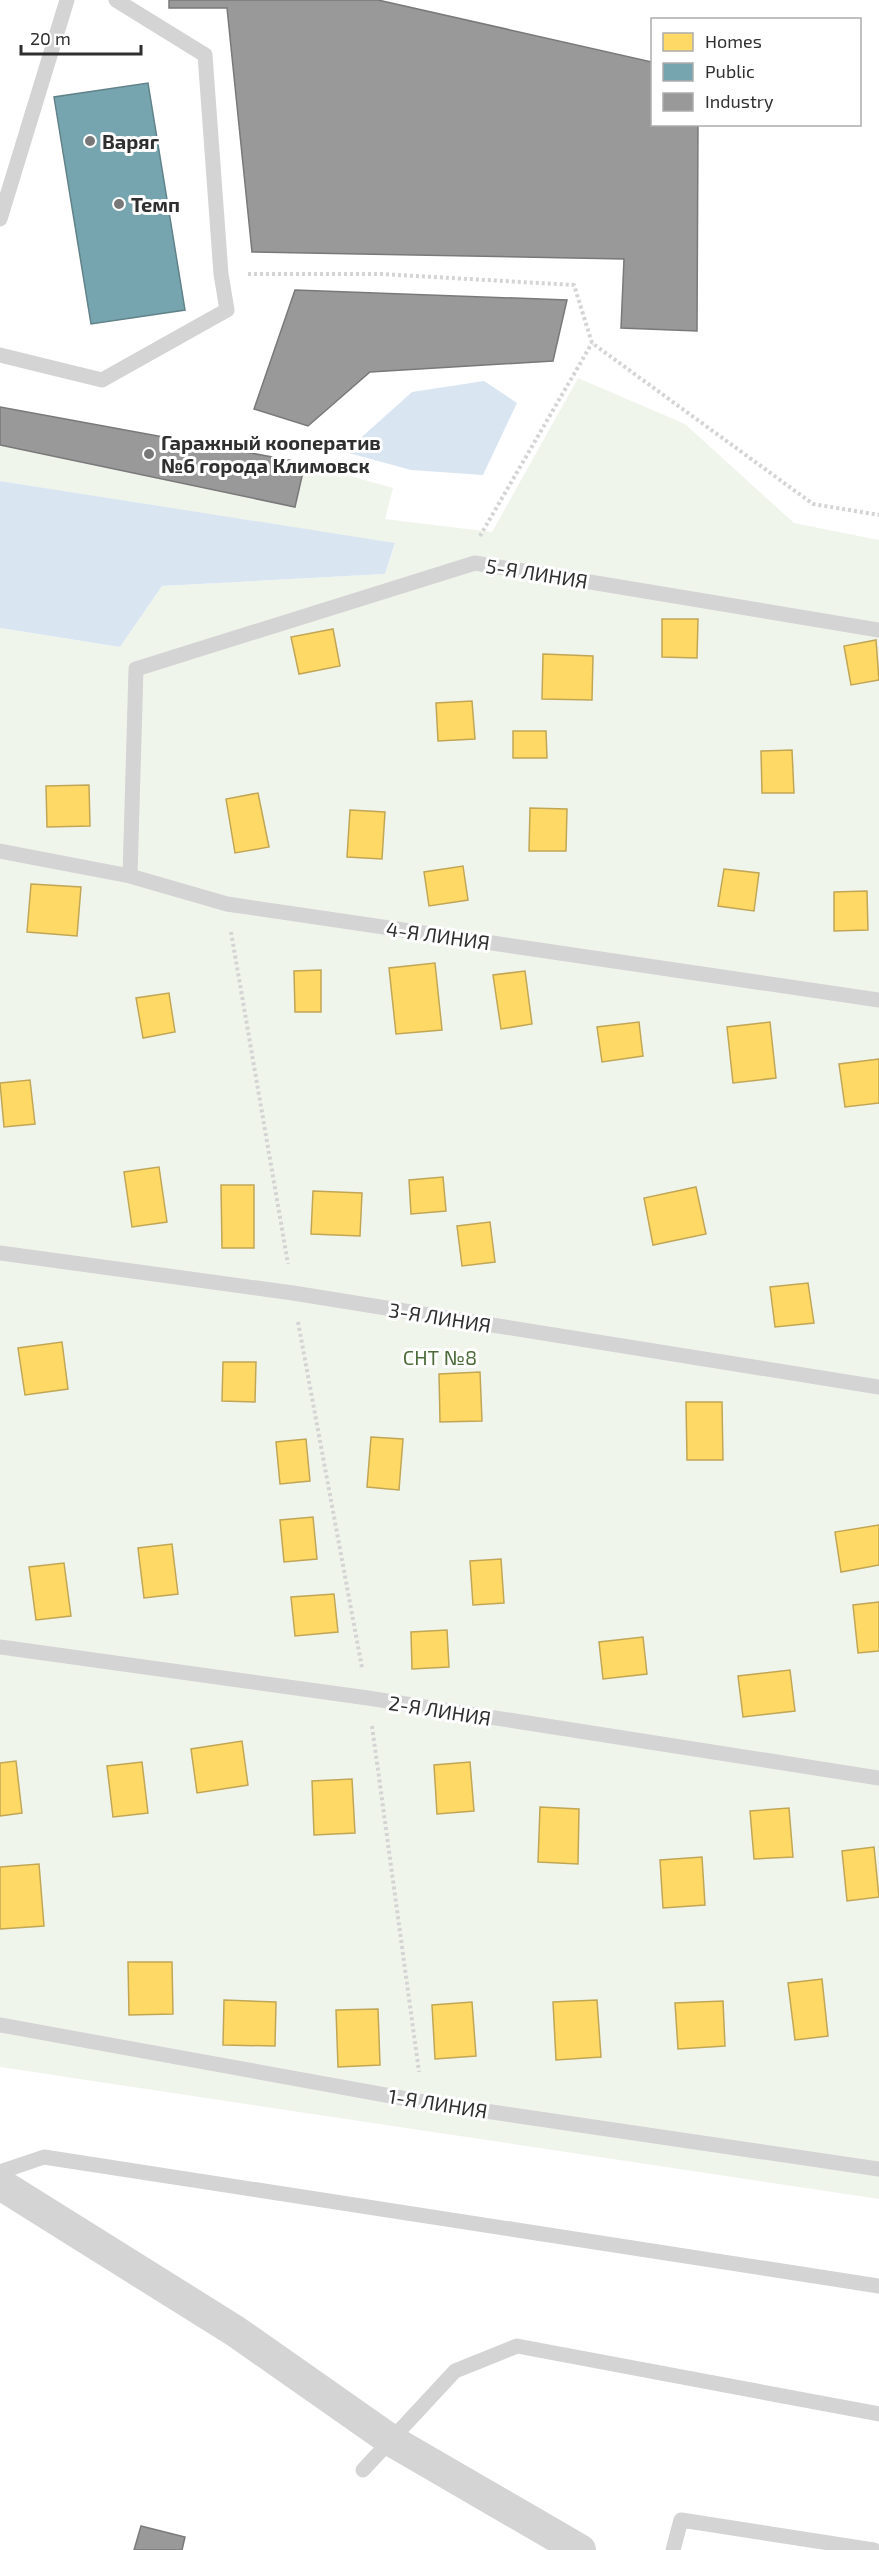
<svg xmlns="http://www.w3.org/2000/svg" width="879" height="2550" font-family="'Exo 2',sans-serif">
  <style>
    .green { fill: #f0f5ec }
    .water { fill: #d9e6f2 }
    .homes { fill: #ffd966; stroke: #c1a656; stroke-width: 1.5 }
    .public { fill: #76a5af; stroke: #618289; stroke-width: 1.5 }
    .industry { fill: #999; stroke: #797979; stroke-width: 1.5 }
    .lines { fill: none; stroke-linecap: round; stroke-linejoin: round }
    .path { stroke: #d4d4d4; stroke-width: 4; stroke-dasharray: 3 3; stroke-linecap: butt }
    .lane { stroke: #d4d4d4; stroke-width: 15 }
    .street { stroke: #d4d4d4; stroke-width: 32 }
    .poi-dot { fill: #787878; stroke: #fff; stroke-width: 2 }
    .labels { text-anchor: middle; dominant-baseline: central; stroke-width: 6; stroke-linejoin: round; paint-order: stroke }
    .poi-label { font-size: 20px; font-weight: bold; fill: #2f2f2f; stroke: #fff; text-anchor: start }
    .street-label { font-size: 20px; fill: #2f2f2f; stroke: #fff }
    .park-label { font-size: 20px; fill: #4d6c3b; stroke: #fff }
  </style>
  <rect width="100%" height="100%" fill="#fff"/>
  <path class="green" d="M 578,378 L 685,424 L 794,523 L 879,540 L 879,2199 L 0,2067 L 0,628 L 120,647 L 162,586 L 385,574 L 395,544 L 0,481 L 0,445 L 295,507 L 305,463 L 393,488 L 385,519 L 492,532 Z"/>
  <path class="water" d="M 484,381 L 517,403 L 483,475 L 411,470 L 345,452 L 412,392 Z
    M 0,481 L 395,543 L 385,574 L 162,586 L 120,647 L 0,628 Z"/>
  <path class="homes" d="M 662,619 L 698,619 L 697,658 L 662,657 Z
    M 333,629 L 340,666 L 299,674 L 291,637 Z
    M 876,640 L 879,680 L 851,685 L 844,646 Z
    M 543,654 L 593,656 L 592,700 L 542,699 Z
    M 472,701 L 475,739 L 438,741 L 436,703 Z
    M 513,731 L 546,731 L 547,758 L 513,758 Z
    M 792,750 L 794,793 L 762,793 L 761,751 Z
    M 89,785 L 90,826 L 47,827 L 46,786 Z
    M 258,793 L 269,847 L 235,853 L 226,799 Z
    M 530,808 L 567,809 L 566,851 L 529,851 Z
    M 350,810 L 385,812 L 382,859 L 347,857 Z
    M 463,866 L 468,900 L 429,906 L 424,872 Z
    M 724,869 L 759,873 L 754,911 L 718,906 Z
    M 31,884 L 81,887 L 77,936 L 27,932 Z
    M 867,891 L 868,930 L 834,931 L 834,892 Z
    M 435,963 L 442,1030 L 396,1034 L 389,968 Z
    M 321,970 L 321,1012 L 295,1012 L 294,971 Z
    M 525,971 L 532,1024 L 501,1029 L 493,975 Z
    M 169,993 L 175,1032 L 143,1038 L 136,998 Z
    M 639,1022 L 643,1056 L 602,1062 L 597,1027 Z
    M 770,1022 L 776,1078 L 733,1083 L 727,1027 Z
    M 879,1059 L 879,1103 L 845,1107 L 839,1064 Z
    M 30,1080 L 35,1124 L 4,1127 L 0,1083 Z
    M 159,1167 L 167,1222 L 132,1227 L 124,1172 Z
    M 443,1177 L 446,1211 L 411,1214 L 409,1180 Z
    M 221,1185 L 254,1185 L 254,1248 L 222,1248 Z
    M 696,1187 L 706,1234 L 653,1245 L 644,1198 Z
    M 313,1191 L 362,1193 L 360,1236 L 311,1234 Z
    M 490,1222 L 495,1262 L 462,1266 L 457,1226 Z
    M 808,1283 L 814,1323 L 775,1327 L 770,1287 Z
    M 62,1342 L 68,1389 L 25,1395 L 18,1348 Z
    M 223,1362 L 256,1362 L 255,1402 L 222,1401 Z
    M 480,1372 L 482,1421 L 440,1422 L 439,1374 Z
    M 686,1402 L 722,1402 L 723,1460 L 687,1460 Z
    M 371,1437 L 403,1439 L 399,1490 L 367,1487 Z
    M 306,1439 L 310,1481 L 280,1484 L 276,1442 Z
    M 313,1517 L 317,1559 L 284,1562 L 280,1520 Z
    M 879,1525 L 879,1565 L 841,1572 L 835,1532 Z
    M 172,1544 L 178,1594 L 144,1598 L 138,1548 Z
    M 501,1559 L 504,1603 L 473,1605 L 470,1561 Z
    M 64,1563 L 71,1616 L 36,1620 L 29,1567 Z
    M 334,1594 L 338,1632 L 295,1636 L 291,1597 Z
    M 879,1602 L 879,1651 L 858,1653 L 853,1605 Z
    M 447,1630 L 449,1667 L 412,1669 L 411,1632 Z
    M 643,1637 L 647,1674 L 603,1679 L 599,1642 Z
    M 790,1670 L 795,1711 L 743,1717 L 738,1676 Z
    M 242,1741 L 248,1785 L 197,1793 L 191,1749 Z
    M 16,1761 L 22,1813 L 0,1816 L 0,1763 Z
    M 142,1762 L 148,1813 L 113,1817 L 107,1766 Z
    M 470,1762 L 474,1811 L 437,1814 L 434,1765 Z
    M 352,1779 L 355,1833 L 314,1835 L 312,1781 Z
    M 540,1807 L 579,1809 L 578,1864 L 538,1862 Z
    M 789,1808 L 793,1857 L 754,1859 L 750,1811 Z
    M 874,1847 L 879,1897 L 847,1901 L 842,1851 Z
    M 702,1857 L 705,1905 L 663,1908 L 660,1860 Z
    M 39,1864 L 44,1926 L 0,1929 L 0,1867 Z
    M 128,1962 L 172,1962 L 173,2014 L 129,2015 Z
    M 822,1979 L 828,2036 L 795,2040 L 788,1983 Z
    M 224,2000 L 276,2002 L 275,2046 L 223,2045 Z
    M 597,2000 L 601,2057 L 556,2060 L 553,2002 Z
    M 723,2001 L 725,2046 L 678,2049 L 675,2003 Z
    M 472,2002 L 476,2056 L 435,2059 L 432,2005 Z
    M 378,2009 L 380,2065 L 338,2067 L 336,2010 Z"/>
  <path class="public" d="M 148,83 L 185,310 L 91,324 L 54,97 Z"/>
  <path class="industry" d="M 169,0 L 378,0 L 652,62 L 652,124 L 698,124 L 697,331 L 621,328 L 624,259 L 252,252 L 227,8 L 169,8 Z
    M 295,290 L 567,300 L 553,361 L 370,372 L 308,426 L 254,409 Z
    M 0,407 L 305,463 L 295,507 L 0,445 Z
    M 141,2526 L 185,2537 L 182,2550 L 134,2550 Z"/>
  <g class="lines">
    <path class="path" d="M 248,274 L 381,274 L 574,285 L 592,343 L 813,504 L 879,515
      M 480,536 L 592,343
      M 231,932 L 288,1264
      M 298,1322 L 362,1668
      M 372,1726 L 419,2072"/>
    <path class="lane" d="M 0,219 L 67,0
      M 0,355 L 102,380 L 227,310 L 221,274 L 205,55 L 116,0
      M 0,851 L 130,876 L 227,904 L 879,1000
      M 130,876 L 136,669 L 475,563 L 879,630
      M 0,1253 L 293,1293 L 879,1387
      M 0,1647 L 368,1698 L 879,1778
      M 0,2025 L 424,2102 L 879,2169
      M 0,2172 L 44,2157 L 879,2286
      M 363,2470 L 455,2371 L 517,2346 L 879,2414
      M 673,2550 L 681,2520 L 874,2550"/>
    <path class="street" d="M 0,2184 L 235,2331 L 392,2441 L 580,2550"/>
  </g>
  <g class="poi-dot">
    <circle cx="90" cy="141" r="6"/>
    <circle cx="119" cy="204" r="6"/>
    <circle cx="149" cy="454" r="6"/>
  </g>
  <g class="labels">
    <g class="poi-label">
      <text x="102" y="141">Варяг</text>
      <text x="131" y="204">Темп</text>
      <text x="161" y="442">Гаражный кооператив<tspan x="161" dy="23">№6 города Климовск</tspan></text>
    </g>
    <g class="street-label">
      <text transform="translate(537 573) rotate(9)">5-Я ЛИНИЯ</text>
      <text transform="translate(438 935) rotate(8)">4-Я ЛИНИЯ</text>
      <text transform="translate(440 1317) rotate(9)">3-Я ЛИНИЯ</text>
      <text transform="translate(440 1710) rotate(9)">2-Я ЛИНИЯ</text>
      <text transform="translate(438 2103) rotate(9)">1-Я ЛИНИЯ</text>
    </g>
    <g class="park-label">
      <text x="440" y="1357">СНТ №8</text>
    </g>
  </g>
  <rect x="651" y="18" width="210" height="108" fill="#ffffff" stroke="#acacac" stroke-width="1.5"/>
  <rect x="663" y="33" width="30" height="18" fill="#ffd966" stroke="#acacac" stroke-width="1.5"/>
  <text x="705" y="48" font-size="18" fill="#2f2f2f">Homes</text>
  <rect x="663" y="63" width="30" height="18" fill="#76a5af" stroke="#acacac" stroke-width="1.5"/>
  <text x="705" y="78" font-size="18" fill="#2f2f2f">Public</text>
  <rect x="663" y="93" width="30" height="18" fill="#999999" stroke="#acacac" stroke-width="1.5"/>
  <text x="705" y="108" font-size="18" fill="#2f2f2f">Industry</text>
  <path d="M21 45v9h120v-9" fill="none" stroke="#2f2f2f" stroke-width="3"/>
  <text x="30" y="45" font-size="18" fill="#2f2f2f" stroke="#ffffff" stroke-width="4.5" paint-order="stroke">20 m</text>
</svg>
